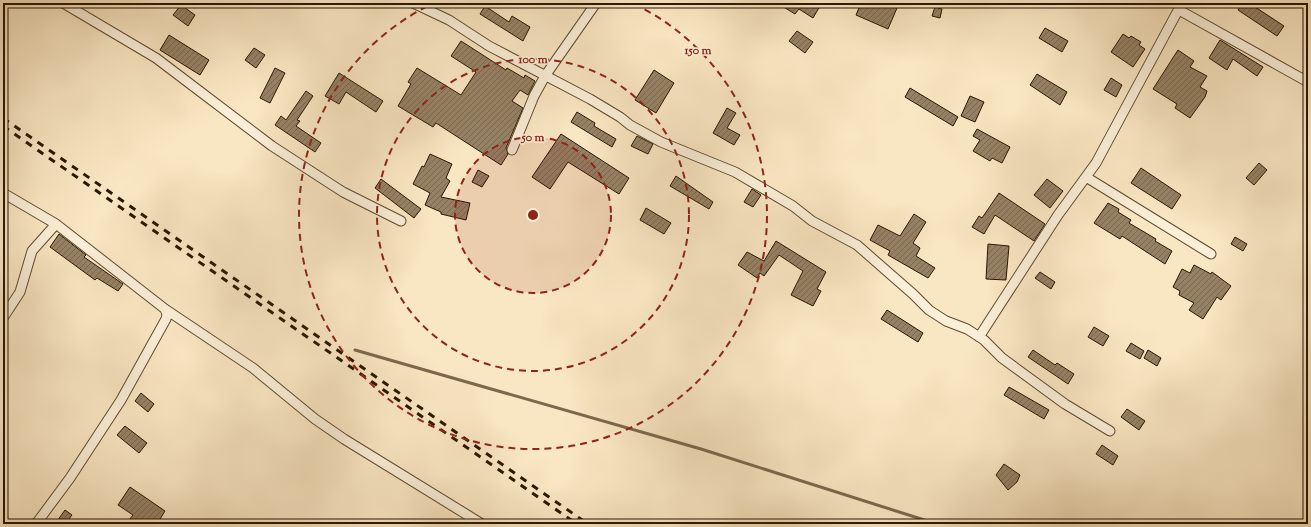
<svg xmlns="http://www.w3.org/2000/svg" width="1311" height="527" font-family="'Sorts Mill Goudy',serif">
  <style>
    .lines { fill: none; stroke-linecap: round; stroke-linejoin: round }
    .stream { stroke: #7b684d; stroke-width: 3 }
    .building { fill: url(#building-hatch); stroke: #291600 }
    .street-casing { stroke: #5d4a30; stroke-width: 11 }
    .street { stroke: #fbefd7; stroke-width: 9 }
    .rail { stroke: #291600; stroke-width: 3; stroke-dasharray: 7 7; stroke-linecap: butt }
    .ring { fill: none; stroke: #8f2418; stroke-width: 2; stroke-dasharray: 7 5 }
    .centre { fill: #8f2418; stroke: #fbefd7; stroke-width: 2 }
    .ring-label { font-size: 12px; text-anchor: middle; font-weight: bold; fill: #8f2418; stroke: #fbefd7; stroke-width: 3; stroke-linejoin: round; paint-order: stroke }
  </style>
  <defs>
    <pattern id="building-hatch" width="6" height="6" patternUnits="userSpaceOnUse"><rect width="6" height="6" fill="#958265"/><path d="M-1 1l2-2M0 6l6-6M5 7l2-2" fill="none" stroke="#7a6951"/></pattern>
  </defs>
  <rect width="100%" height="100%" fill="#f9e6c2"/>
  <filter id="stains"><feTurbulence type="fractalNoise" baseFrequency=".005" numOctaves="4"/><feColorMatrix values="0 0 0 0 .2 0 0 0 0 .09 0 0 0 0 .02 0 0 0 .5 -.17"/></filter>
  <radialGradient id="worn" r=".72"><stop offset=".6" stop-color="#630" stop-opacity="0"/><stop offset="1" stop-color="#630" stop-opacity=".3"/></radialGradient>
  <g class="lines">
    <path class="stream" d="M 355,350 L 701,449 L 937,524"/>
  </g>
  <path class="building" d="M 777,3 L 816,3 L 820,6 L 813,18 L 799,9 L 795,14 Z
    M 861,3 L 884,3 L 897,8 L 888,29 L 856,15 Z
    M 1243,3 L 1249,3 L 1284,26 L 1277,36 L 1238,10 Z
    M 181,5 L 195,15 L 188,26 L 173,15 Z
    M 485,6 L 509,22 L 512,16 L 530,27 L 523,41 L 480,14 Z
    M 935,7 L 942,9 L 940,18 L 932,16 Z
    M 1045,28 L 1068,41 L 1062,52 L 1039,38 Z
    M 797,31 L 813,42 L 805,53 L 789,41 Z
    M 1123,34 L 1129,38 L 1131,36 L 1141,42 L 1139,45 L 1145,49 L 1133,67 L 1111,52 Z
    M 169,35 L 209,60 L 200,75 L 160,50 Z
    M 1220,40 L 1263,67 L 1257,76 L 1233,59 L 1227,70 L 1209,58 Z
    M 461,41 L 506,70 L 507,68 L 524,78 L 525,75 L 535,81 L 528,95 L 520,90 L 512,101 L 523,108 L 506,148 L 508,154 L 501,165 L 436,123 L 433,127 L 398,106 L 411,84 L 408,82 L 417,68 L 461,95 L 476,72 L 451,56 Z
    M 254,48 L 265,55 L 256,68 L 245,60 Z
    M 1178,50 L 1194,61 L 1190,67 L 1207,76 L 1200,87 L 1207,91 L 1205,97 L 1190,118 L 1175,108 L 1177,104 L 1153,89 Z
    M 275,68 L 285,73 L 270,103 L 260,98 Z
    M 654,70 L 674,83 L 656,113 L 635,100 Z
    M 339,73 L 383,101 L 376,112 L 346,92 L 339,104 L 325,96 Z
    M 1037,74 L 1067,92 L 1060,105 L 1030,85 Z
    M 1111,78 L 1122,85 L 1116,97 L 1104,90 Z
    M 910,88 L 958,117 L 953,126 L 905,97 Z
    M 306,91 L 313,96 L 297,120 L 300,121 L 296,126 L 321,143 L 315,152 L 275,125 L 281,116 L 286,120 Z
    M 970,96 L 984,102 L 975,122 L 961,116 Z
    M 727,108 L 736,113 L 727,128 L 740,135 L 734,145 L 713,133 Z
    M 577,112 L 595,123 L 594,126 L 616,139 L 612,147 L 571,122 Z
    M 977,129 L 1010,147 L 1002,163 L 992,158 L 990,161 L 973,151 L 980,140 L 973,136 Z
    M 561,134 L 629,178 L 619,194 L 568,162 L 550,189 L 532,177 Z
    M 637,136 L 653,144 L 648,154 L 631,146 Z
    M 430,154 L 452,164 L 446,178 L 450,181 L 441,197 L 470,203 L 466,220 L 441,214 L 441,212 L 425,205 L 430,193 L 413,184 L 422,166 L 424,167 Z
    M 1259,163 L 1267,170 L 1254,185 L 1246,178 Z
    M 1141,168 L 1181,195 L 1172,209 L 1131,183 Z
    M 478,170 L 489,176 L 482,187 L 472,182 Z
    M 676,176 L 713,202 L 709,209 L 670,186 Z
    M 381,179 L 421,209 L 414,218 L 375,188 Z
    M 1047,179 L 1063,191 L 1050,208 L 1034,195 Z
    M 752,189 L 761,195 L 753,207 L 744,202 Z
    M 999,193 L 1045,224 L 1034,241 L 995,215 L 984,234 L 972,227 L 979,216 L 982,218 Z
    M 1108,203 L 1119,209 L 1118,212 L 1131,220 L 1129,223 L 1156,239 L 1155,241 L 1172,251 L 1165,264 L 1122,236 L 1120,239 L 1094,223 Z
    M 646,208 L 671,223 L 664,234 L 640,220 Z
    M 914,214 L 926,222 L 913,243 L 920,248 L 916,256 L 935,268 L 928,278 L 888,255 L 890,251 L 870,240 L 878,225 L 900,236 Z
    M 59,234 L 86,255 L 84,257 L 123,284 L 118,291 L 97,278 L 95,280 L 50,247 Z
    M 1235,237 L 1247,244 L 1243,251 L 1231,244 Z
    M 776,241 L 826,272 L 817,289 L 821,291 L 813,306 L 791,295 L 803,271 L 779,255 L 764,276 L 760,273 L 757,278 L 738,265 L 747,252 L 764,261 Z
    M 988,244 L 1009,246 L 1006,280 L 986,279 Z
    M 1194,265 L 1211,274 L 1212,272 L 1231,286 L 1221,300 L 1217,297 L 1203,319 L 1189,310 L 1194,303 L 1179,295 L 1180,291 L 1173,287 L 1182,269 L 1190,273 Z
    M 1040,272 L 1055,282 L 1051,289 L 1035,278 Z
    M 887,310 L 923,333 L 918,342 L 881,319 Z
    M 1094,327 L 1109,336 L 1103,346 L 1088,337 Z
    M 1131,343 L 1144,351 L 1140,359 L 1126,351 Z
    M 1033,350 L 1055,365 L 1057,363 L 1074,374 L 1068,384 L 1028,357 Z
    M 1148,350 L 1161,358 L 1157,366 L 1144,358 Z
    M 1009,387 L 1049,410 L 1044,419 L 1004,395 Z
    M 141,393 L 154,404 L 148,412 L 135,401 Z
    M 1127,409 L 1145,421 L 1139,430 L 1121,417 Z
    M 125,426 L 147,443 L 139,453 L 117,435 Z
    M 1102,445 L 1118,456 L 1113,465 L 1096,454 Z
    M 1004,464 L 1020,475 L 1017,482 L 1008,490 L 996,475 Z
    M 130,487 L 165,511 L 157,524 L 126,524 L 133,515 L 118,505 Z
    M 65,510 L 72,515 L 65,524 L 55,524 Z"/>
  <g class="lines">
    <g class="street-casing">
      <path id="street" d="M 63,3 L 156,58 L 272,146 L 343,192 L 401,221
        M 413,3 L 449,20 L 489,46 L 590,99 L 620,117 L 630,125 L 661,142 L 735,172 L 793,206 L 812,221 L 857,245 L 913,294 L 929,310 L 946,321 L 967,329 L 984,340 L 1002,358 L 1065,404 L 1110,431
        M 1179,10 L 1308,82
        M 512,150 L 534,96 L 545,76 L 596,3
        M 1086,177 L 1211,254
        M 3,193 L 56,224 L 165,309 L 253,368 L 315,419 L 344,439 L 482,524
        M 3,318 L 20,292 L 32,251 L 56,224
        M 979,337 L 1058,215 L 1096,163 L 1182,3
        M 36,524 L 70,478 L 121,400 L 166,319 L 167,314 L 165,309"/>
    </g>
    <use href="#street" class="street"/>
    <path class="rail" d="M 3,118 L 588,524
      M 3,126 L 577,524"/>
  </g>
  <circle cx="533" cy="215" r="78" fill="#8f2418" fill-opacity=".12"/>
  <g class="ring">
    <circle cx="533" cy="215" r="78"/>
    <circle cx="533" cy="215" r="156"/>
    <path d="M634 4A234 234 0 1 1 432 4"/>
  </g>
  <circle cx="533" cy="215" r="6" class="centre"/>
  <g class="ring-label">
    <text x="698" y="54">150 m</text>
    <text x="533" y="63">100 m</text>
    <text x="533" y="141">50 m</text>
  </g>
  <rect width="1311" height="527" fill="none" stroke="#f9e6c2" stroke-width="16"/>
  <rect x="4" y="4" width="1303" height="519" fill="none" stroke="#291600" stroke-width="2"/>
  <rect x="8" y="8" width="1295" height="511" fill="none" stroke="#291600"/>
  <rect width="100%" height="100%" filter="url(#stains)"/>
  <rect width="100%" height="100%" fill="url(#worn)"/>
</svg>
